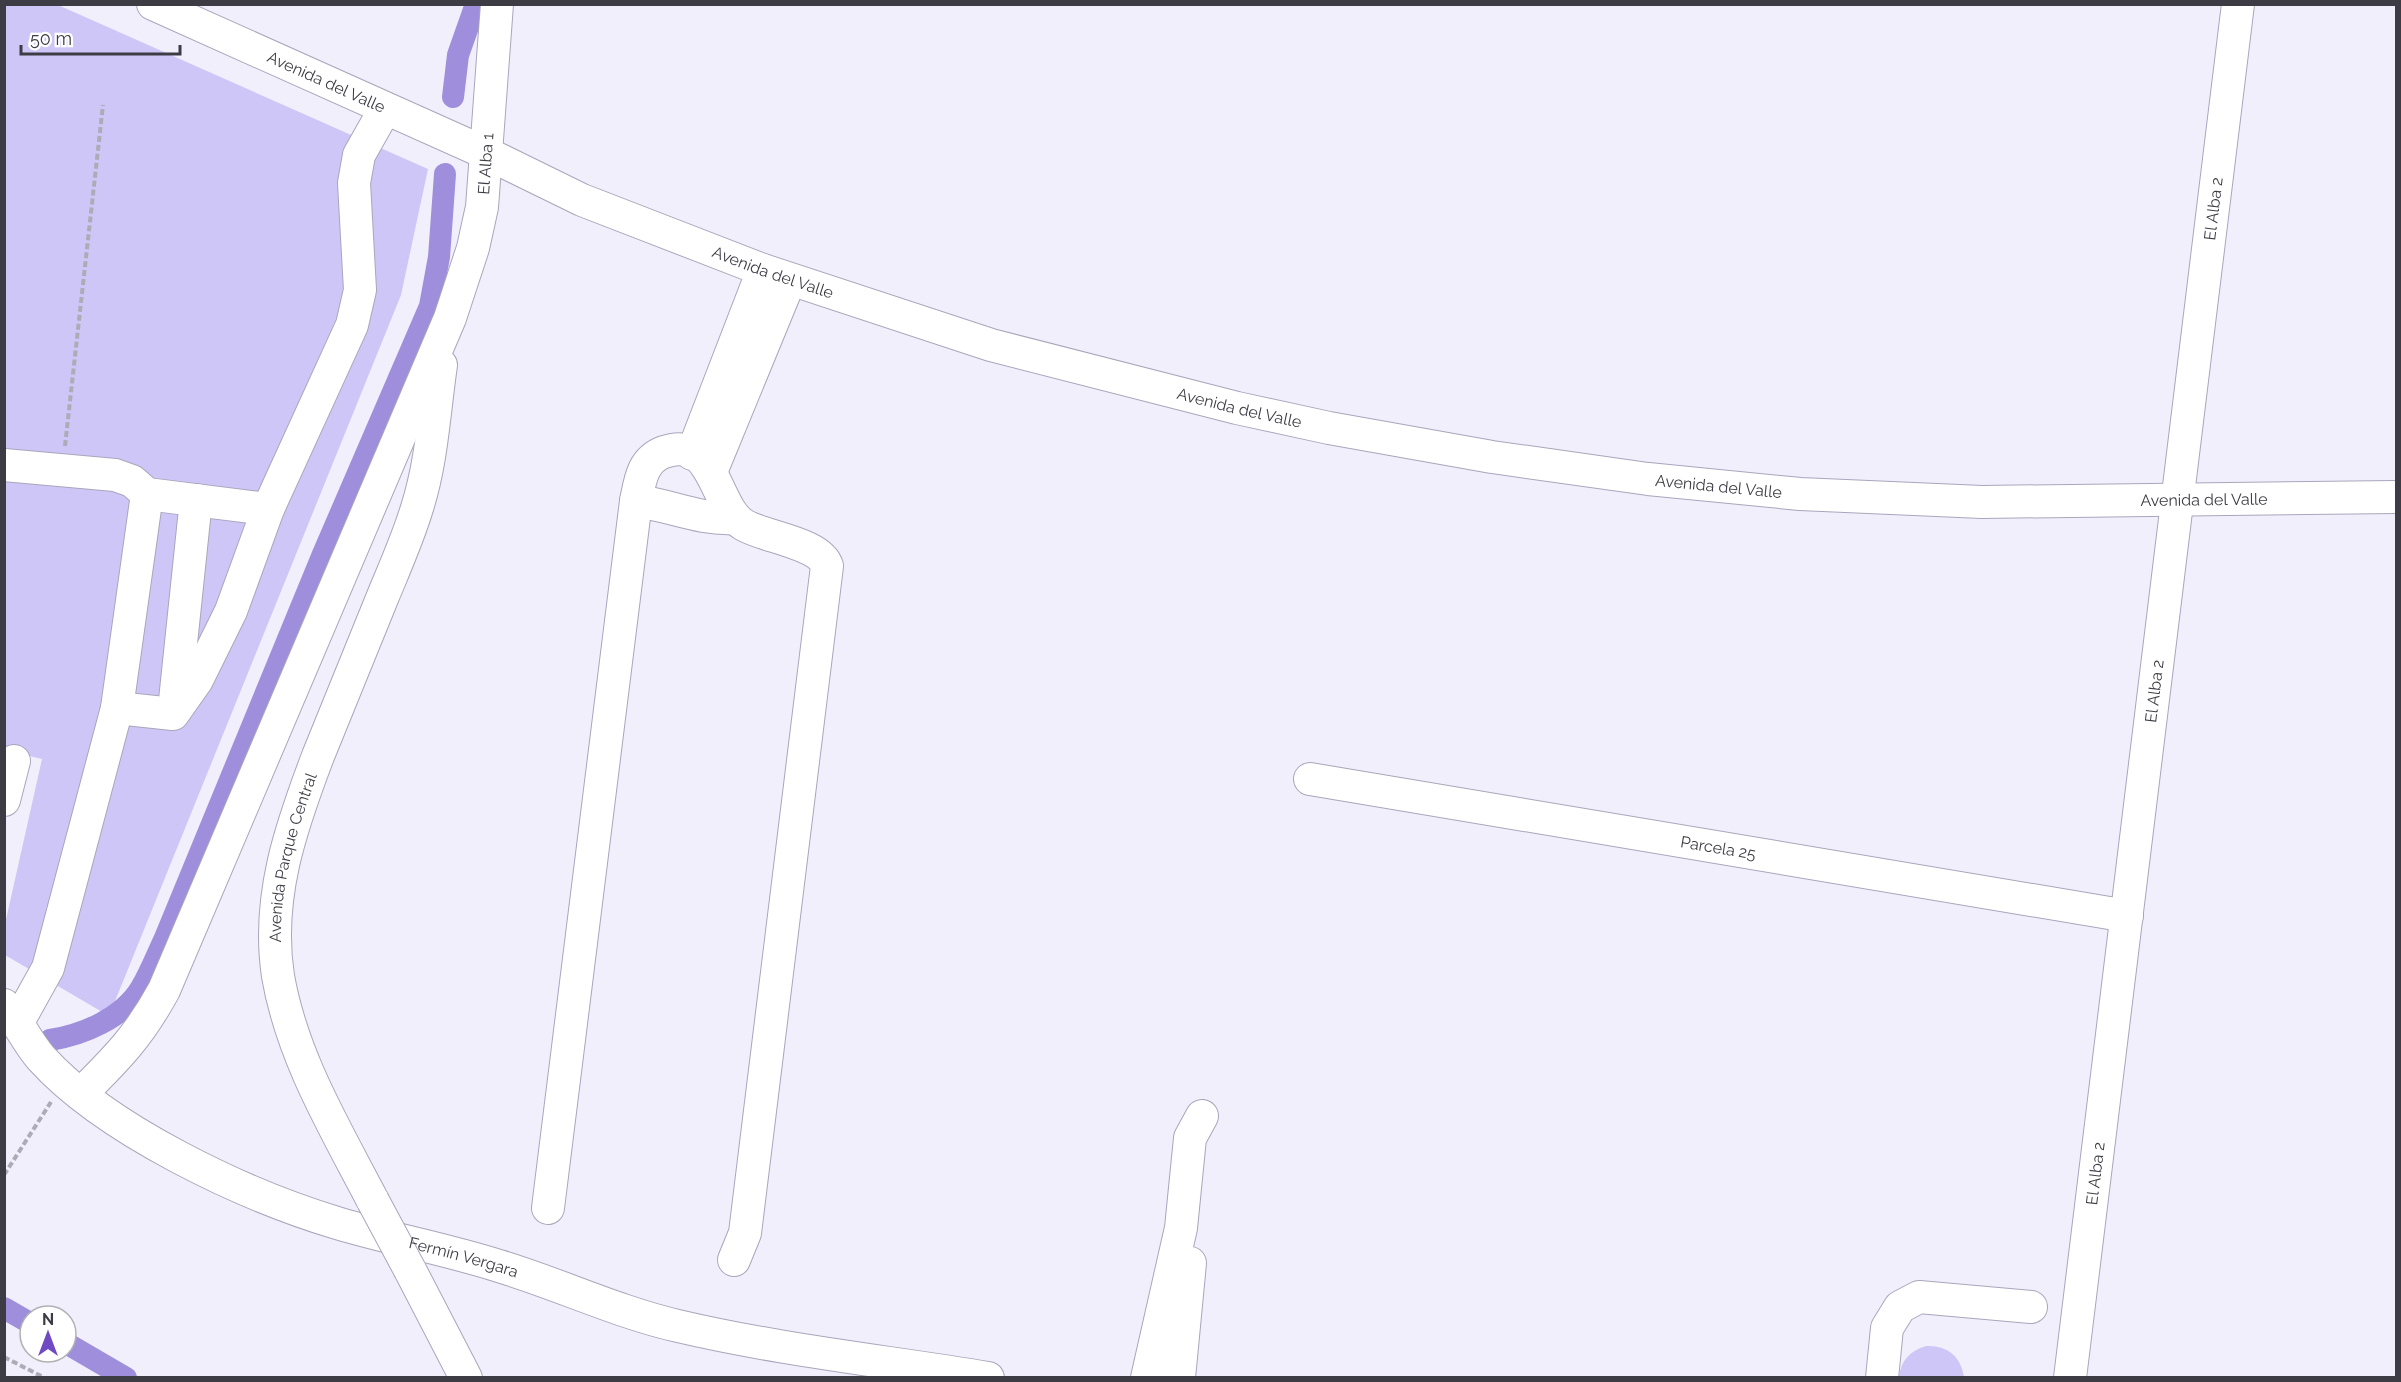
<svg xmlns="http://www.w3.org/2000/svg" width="2401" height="1382" font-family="Raleway,sans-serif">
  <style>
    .green { fill: #cfc6f8 }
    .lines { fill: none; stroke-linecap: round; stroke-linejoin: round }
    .canal { stroke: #9e8edb; stroke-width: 22 }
    .minor-casing { stroke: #a9a6bb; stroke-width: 34 }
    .path { stroke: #adabb6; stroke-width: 4; stroke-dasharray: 6 3; stroke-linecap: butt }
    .minor { stroke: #fff; stroke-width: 32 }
    .minor-bridge-casing { stroke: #a9a6bb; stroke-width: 34; stroke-linecap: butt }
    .minor-bridge { stroke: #fff; stroke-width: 32 }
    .labels { text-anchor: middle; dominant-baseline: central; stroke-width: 5; stroke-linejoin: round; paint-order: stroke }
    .street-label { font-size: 16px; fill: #3d3b44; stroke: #fff }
  </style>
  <rect width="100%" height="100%" fill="#f1effc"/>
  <path class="green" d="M 5,5 L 58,5 L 428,169 L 401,295 L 109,1016 L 5,955 L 5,924 L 42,759 L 4,750 Z
    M 1926,1346 C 1947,1345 1961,1356 1964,1377 L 1899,1377 C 1901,1360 1910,1351 1926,1346 Z"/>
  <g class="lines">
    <path class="canal" d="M 453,97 L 458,55 L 476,4
      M 50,1040 C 83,1035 123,1018 141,988 C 150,973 157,955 165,938 L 323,554 L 430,306 L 439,257 L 445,174
      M 4,1308 L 30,1323
      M 66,1343 L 126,1378"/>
    <g class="minor-casing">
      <g id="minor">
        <path id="s1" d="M 153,4 L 488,154 L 582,200 L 763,270 L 991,345 L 1237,408 L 1329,428 L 1492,457 L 1648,479 L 1800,494 L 1982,502 L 2396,497"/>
        <path d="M 692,454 L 763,270"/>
        <path d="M 4,465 L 115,475 L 132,481 L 147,494 L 268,509"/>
        <path d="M 711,472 L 790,280"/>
        <path d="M 636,501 C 670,505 699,520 734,518"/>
        <path d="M 117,708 L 147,494"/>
        <path d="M 174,710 L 196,500"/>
        <path id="s2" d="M 1310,779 L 2127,916"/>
        <path d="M 4,800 L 14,761"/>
        <path id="s3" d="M 4,1005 C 18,1021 27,1042 41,1058 C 106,1130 244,1195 337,1223 C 390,1239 446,1249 499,1266 C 559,1284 617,1312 678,1326 C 780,1350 885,1361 988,1378"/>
        <path d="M 18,1022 L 48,968 L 117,708 L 173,714 L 197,680 L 231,611 L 268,509 L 352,325 L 360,290 L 354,183 L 359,155 L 385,109"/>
        <path id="s4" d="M 81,1094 C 118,1057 139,1036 164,990 L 450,318 L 473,248 L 482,207 L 497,4"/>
        <path id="s5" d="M 373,1201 C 335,1128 292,1057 278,976 C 266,898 291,827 318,756 C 339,703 361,650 383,596 C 395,567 408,538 417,508 C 432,461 434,413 441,365"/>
        <path d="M 548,1208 L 636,501 C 640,481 642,460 664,452 C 716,434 714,508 744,525 C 764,537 820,543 827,566 L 745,1233 L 734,1260"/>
        <path d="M 410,1270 L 466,1378"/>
        <path d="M 1147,1378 L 1181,1228 L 1190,1138 L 1202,1116"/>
        <path d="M 1179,1378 L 1190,1263"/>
        <path d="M 1882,1378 L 1887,1328 L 1900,1307 L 1919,1297 L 2031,1307"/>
        <path id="s6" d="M 2070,1378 L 2238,4"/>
      </g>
    </g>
    <path class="path" d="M 65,446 L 103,105
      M 4,1175 L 51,1102
      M 4,1357 L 45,1378"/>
    <use href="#minor" class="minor"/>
    <g class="minor-bridge-casing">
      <path id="minor-bridge" d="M 373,1201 L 410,1270"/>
    </g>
    <use href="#minor-bridge" class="minor-bridge"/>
  </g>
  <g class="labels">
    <g class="street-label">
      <text stroke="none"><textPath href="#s1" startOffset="190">Avenida del Valle</textPath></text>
      <text stroke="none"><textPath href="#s4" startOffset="1023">El Alba 1</textPath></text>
      <text stroke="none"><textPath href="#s6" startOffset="1178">El Alba 2</textPath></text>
      <text stroke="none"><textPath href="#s1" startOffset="676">Avenida del Valle</textPath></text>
      <text stroke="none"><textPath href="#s1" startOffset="1162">Avenida del Valle</textPath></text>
      <text stroke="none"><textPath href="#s1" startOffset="1648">Avenida del Valle</textPath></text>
      <text stroke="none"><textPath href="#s1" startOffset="2134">Avenida del Valle</textPath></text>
      <text stroke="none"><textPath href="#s6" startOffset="692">El Alba 2</textPath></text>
      <text stroke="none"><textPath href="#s2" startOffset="414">Parcela 25</textPath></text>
      <text stroke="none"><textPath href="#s5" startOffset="366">Avenida Parque Central</textPath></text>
      <text stroke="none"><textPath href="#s6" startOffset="206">El Alba 2</textPath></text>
      <text stroke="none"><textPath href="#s3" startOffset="538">Fermín Vergara</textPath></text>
    </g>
  </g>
  <rect width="2401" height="1382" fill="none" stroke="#3d3b44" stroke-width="12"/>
  <g transform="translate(48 1334)"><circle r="28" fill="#ffffff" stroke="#b1b1b4" stroke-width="1.5"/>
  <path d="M0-4.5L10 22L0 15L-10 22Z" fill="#6f4ac3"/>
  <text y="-9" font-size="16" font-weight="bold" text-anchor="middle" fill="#3d3b44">N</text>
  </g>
  <path d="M21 45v9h159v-9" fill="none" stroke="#3d3b44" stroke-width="3"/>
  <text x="30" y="45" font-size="18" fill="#3d3b44" stroke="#ffffff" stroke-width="4.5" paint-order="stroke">50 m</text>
</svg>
